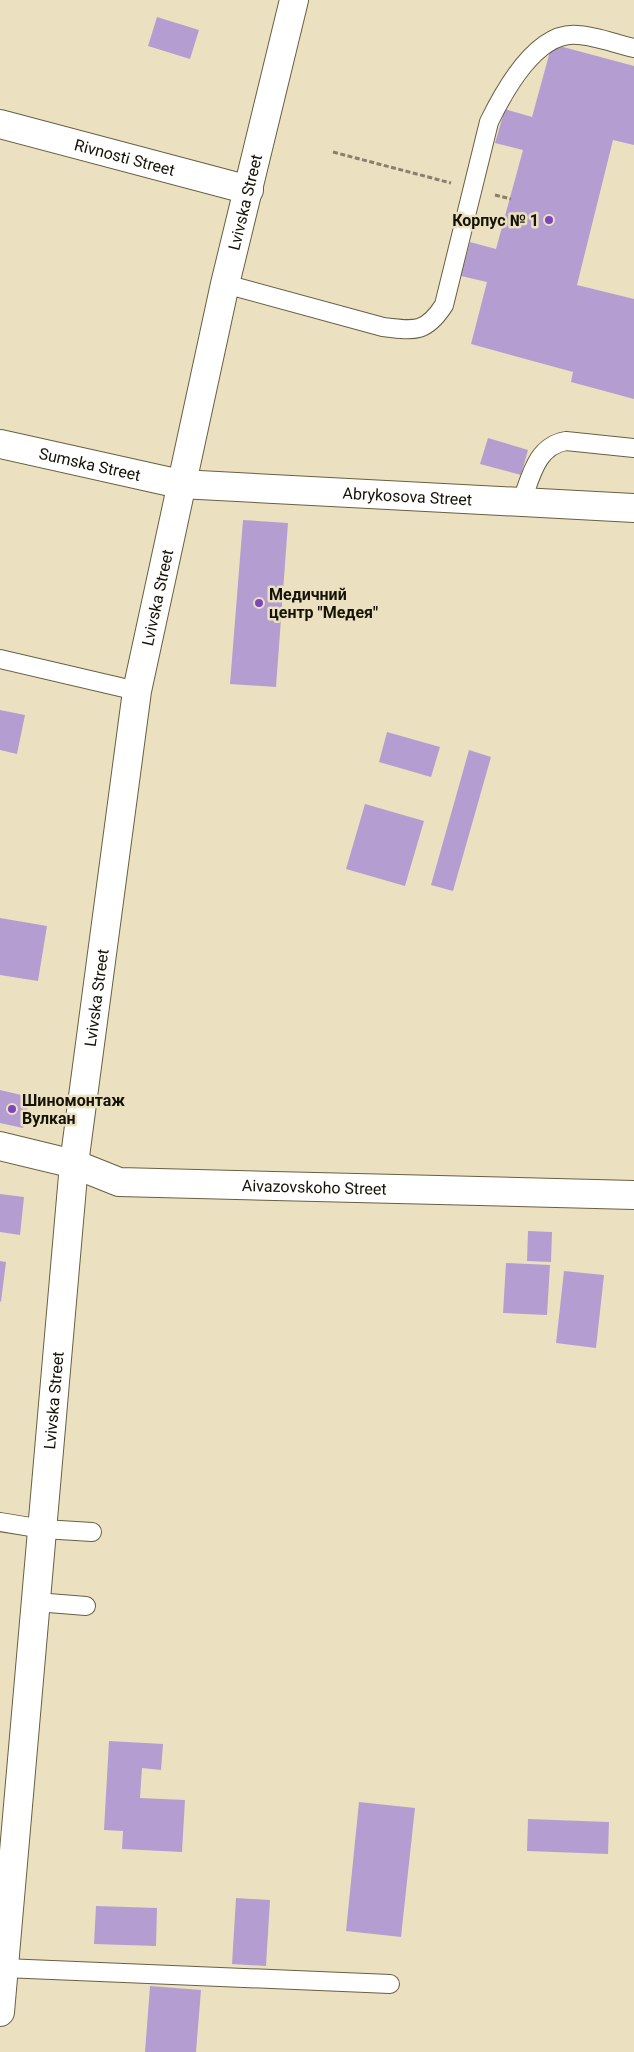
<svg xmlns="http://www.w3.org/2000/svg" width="634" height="2052" font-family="Roboto,sans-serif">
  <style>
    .building { fill: #b49ed1 }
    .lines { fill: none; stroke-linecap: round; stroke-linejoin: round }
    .lane-casing { stroke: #685f43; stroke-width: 20 }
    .street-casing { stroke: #685f43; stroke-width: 30 }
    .secondary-casing { stroke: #685f43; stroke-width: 30 }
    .path { stroke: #87806a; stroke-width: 3; stroke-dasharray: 5 2.5; stroke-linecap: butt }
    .lane { stroke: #fff; stroke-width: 18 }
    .street { stroke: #fff; stroke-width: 28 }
    .secondary { stroke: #fff; stroke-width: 28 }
    .poi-dot { fill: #7f45bb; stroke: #ebe1c1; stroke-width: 2 }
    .labels { text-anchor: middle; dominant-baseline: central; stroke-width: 5; stroke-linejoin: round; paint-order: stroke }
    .street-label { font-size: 16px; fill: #151207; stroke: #ebe1c1 }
    .poi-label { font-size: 16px; font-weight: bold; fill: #151207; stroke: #ebe1c1; text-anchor: start }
  </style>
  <rect width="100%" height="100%" fill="#ebe1c1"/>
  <path class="building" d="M 157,17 L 199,30 L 190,59 L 148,46 Z
    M 552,44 L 634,66 L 634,145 L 613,140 L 577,285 L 634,299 L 634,399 L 571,382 L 573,372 L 471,344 L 487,282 L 461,276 L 470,242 L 496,249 L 523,150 L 495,143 L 505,109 L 532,117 Z
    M 488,438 L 528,450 L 521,475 L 480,464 Z
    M 243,520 L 288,523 L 276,687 L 230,684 Z
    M 0,710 L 25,715 L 17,754 L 0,750 Z
    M 387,732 L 440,747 L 431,777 L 379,762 Z
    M 469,750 L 491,757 L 453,891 L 431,885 Z
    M 365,804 L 424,821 L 405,886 L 346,869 Z
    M 0,918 L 47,926 L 38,981 L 0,975 Z
    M 0,1090 L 30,1097 L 23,1128 L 0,1123 Z
    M 0,1194 L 24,1197 L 20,1235 L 0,1232 Z
    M 528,1231 L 552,1232 L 551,1262 L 527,1261 Z
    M 0,1261 L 6,1262 L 1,1302 L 0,1301 Z
    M 506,1263 L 550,1265 L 547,1315 L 503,1313 Z
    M 564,1271 L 604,1275 L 596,1348 L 556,1343 Z
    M 109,1741 L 163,1744 L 161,1770 L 142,1768 L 140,1798 L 185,1800 L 182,1852 L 122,1849 L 123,1831 L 104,1830 Z
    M 359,1802 L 415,1808 L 401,1937 L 346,1931 Z
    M 528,1819 L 609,1822 L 608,1854 L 527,1851 Z
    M 236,1898 L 270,1900 L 266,1966 L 232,1964 Z
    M 96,1906 L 157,1908 L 156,1946 L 94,1944 Z
    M 150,1986 L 201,1990 L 196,2052 L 145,2052 Z"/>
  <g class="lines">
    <g class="lane-casing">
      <path id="lane" d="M 225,284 L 383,327 C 415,331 426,333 444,305 L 489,122 C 504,91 537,30 578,35 C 596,36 616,44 634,48
        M 521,503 C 531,477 536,446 566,441 L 634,448
        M 0,659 L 137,691
        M 0,1522 L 43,1529 L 92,1532
        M 36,1602 L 86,1606
        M 4,1968 L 390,1984"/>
    </g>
    <g class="street-casing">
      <g id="street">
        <path id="s1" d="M 0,124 L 249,190"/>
        <path id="s2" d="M 0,444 L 180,484 L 634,508"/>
        <path id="s3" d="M 0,1146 L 74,1164 L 119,1182 L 634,1195"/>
      </g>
    </g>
    <g class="secondary-casing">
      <g id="secondary">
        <path id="s4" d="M 0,2012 L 74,1164 L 137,691 L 225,284 L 294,0"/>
      </g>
    </g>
    <path class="path" d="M 333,152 L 451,183
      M 495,195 L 511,199"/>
    <use href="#lane" class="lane"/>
    <use href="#street" class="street"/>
    <use href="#secondary" class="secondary"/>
  </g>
  <g class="poi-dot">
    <circle cx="549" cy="220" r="5"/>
    <circle cx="259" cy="603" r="5"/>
    <circle cx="12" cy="1109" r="5"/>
  </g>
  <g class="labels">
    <g class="street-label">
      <text stroke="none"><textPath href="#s1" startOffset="129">Rivnosti Street</textPath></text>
      <text stroke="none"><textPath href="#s4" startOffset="1829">Lvivska Street</textPath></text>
      <text stroke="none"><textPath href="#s2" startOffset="92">Sumska Street</textPath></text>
      <text stroke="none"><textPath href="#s2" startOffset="412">Abrykosova Street</textPath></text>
      <text stroke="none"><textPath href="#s4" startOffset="1424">Lvivska Street</textPath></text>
      <text stroke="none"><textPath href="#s4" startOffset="1019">Lvivska Street</textPath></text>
      <text stroke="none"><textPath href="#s3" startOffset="320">Aivazovskoho Street</textPath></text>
      <text stroke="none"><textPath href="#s4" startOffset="614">Lvivska Street</textPath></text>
    </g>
    <g class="poi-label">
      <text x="539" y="220" text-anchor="end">Корпус № 1</text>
      <text x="269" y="594">Медичний<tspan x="269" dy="18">центр "Медея"</tspan></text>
      <text x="22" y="1100">Шиномонтаж<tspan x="22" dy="18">Вулкан</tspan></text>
    </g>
  </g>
</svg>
